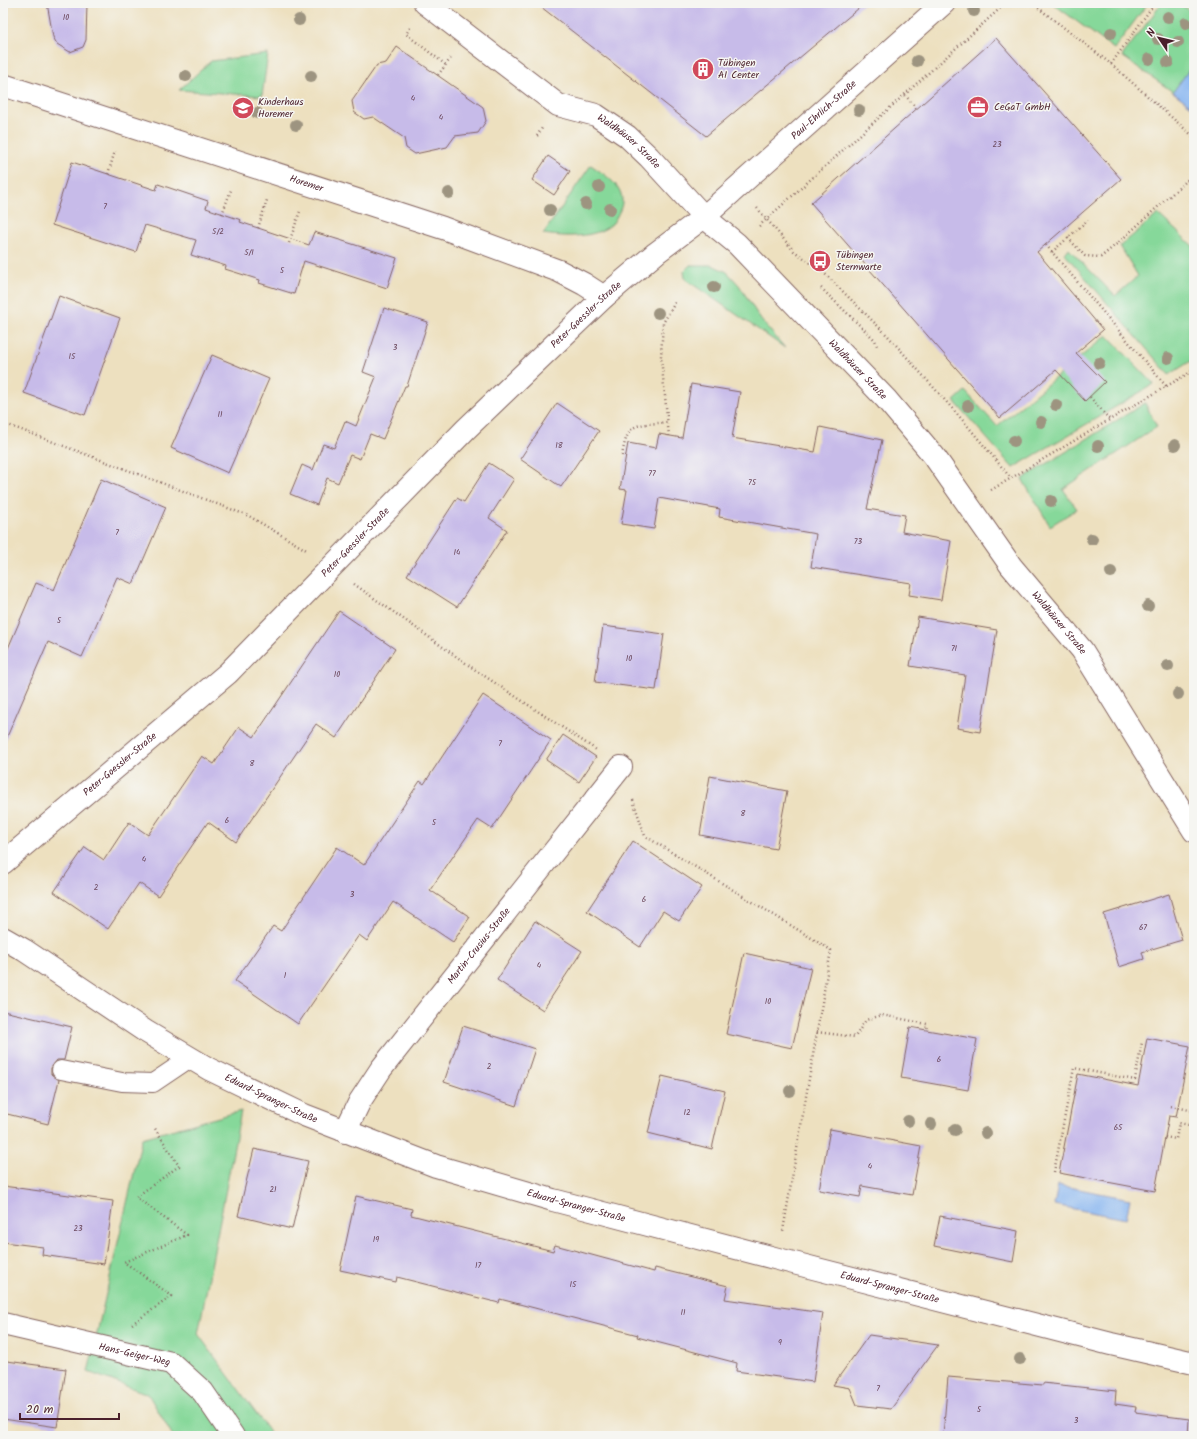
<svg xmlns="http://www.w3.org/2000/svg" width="1197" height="1439" font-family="Kalam,sans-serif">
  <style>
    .green { fill: #86d89a; stroke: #687c62 }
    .water { fill: #87b5f1; stroke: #686a8e }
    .building { fill: #c7bbe9 }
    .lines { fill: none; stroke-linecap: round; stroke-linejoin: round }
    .service-casing { stroke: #83635f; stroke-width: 20 }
    .pedestrian-casing { stroke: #83635f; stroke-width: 24 }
    .minor-casing { stroke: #83635f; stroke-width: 24 }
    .path { stroke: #83635f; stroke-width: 2.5; stroke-dasharray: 1 3; stroke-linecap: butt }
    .service { stroke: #fff; stroke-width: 18 }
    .pedestrian { stroke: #fff; stroke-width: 22 }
    .minor { stroke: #fff; stroke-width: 22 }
    .tree { fill: #9d9480 }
    .labels { text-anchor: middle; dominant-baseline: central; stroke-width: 3; stroke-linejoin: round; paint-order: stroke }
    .number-label { font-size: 8px; fill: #69465a }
    .poi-label { font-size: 10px; fill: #4a1f2b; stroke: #f6f6f2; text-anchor: start }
    .street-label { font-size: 10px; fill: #4a1f2b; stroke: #f6f6f2 }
  </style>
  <rect width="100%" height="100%" fill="#f6f6f2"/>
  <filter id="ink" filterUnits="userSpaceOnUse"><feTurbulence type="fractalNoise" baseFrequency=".025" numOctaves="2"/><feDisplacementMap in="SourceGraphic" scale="8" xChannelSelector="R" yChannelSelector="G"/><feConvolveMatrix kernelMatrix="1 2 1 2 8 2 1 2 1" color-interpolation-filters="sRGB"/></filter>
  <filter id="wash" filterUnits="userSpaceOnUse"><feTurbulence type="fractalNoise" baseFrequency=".012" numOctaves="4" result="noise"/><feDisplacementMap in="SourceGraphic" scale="16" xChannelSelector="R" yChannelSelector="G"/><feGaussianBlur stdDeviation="0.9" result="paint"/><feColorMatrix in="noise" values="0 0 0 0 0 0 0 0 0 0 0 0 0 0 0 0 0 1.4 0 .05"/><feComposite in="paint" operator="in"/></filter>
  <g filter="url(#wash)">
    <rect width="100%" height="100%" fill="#ede0bf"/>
    <path class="green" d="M 1052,3 L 1148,3 L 1114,49 Z
      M 1162,3 L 1179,3 L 1194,14 L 1194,63 L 1173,92 L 1122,56 Z
      M 268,54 L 262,96 L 179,90 L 211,61 Z
      M 591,165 C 599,171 609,177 616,185 C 622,192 624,202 620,210 C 618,214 615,221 612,224 C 595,239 563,237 543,234 Z
      M 1158,214 L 1194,247 L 1194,359 L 1169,375 L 1064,253 L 1069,249 L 1115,296 L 1138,276 L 1120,246 Z
      M 690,265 L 712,265 L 727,272 L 739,285 L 761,320 L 785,348 L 685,279 L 684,271 Z
      M 1107,335 L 1154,384 L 1013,468 L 954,401 L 965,391 L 997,426 Z
      M 1145,403 L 1157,427 L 1063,489 L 1077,509 L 1050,526 L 1022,479 Z
      M 241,1111 L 198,1334 L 269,1431 L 270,1436 L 173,1436 L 148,1394 L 88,1372 L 142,1138 Z"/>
    <path class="water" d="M 1194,63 L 1194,108 L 1173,92 Z
      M 1058,1185 L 1130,1199 L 1126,1219 L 1054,1205 Z"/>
    <g id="blocks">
      <path class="building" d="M 47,3 L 87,3 L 86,40 L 83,47 L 70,52 L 57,44 L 53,37 Z
        M 536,3 L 865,3 L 706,136 Z
        M 996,38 L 1121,179 L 1037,252 L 1103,330 L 1076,353 L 1105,382 L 1085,401 L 1056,370 L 1000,418 L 811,203 Z
        M 397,47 L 483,107 L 486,121 L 478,133 L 455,136 L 447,147 L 415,154 L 406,148 L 404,138 L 373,117 L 364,119 L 354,112 L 352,101 L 377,65 L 386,63 Z
        M 548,156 L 570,171 L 554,195 L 532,180 Z
        M 72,162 L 156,190 L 158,184 L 208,201 L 206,208 L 241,220 L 240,222 L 309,245 L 314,232 L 397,258 L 387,288 L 304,261 L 294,294 L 259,283 L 260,280 L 225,269 L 226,266 L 191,255 L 196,240 L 145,225 L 136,252 L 52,225 Z
        M 59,296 L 120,318 L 85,415 L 24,393 Z
        M 384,308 L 428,322 L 407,386 L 405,386 L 383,439 L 370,434 L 360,459 L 350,455 L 338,483 L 327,478 L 317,505 L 290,494 L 302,465 L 313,470 L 323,444 L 334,448 L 345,421 L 356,426 L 376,377 L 363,372 Z
        M 212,355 L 269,379 L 228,473 L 171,448 Z
        M 691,384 L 740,392 L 732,438 L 815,452 L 820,427 L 882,440 L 867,509 L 905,515 L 902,532 L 951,541 L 941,600 L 909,595 L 911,583 L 811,567 L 816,534 L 719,517 L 720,509 L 659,498 L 654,529 L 621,524 L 627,490 L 620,489 L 628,443 L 656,448 L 659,434 L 682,438 Z
        M 557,403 L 599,431 L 561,487 L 520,459 Z
        M 489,463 L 514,479 L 489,518 L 507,530 L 457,607 L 407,575 L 457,498 L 464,502 Z
        M 101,479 L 166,507 L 133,584 L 117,577 L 82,657 L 48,642 L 3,746 L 3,660 L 36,583 L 54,590 Z
        M 339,611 L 395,649 L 336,738 L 316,724 L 236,842 L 208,822 L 158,896 L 139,883 L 108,929 L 54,892 L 85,847 L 104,860 L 129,822 L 148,835 L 202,756 L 214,764 L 239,727 L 254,737 Z
        M 918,617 L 997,630 L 980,732 L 957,728 L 965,675 L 910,666 Z
        M 603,626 L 664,634 L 656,690 L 595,682 Z
        M 483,695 L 551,740 L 492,829 L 478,820 L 430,890 L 470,917 L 453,942 L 393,902 L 367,941 L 359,935 L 298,1024 L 235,981 L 273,926 L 281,931 L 337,847 L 364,865 L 420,781 L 424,784 Z
        M 563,735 L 596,757 L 579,782 L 546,760 Z
        M 710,776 L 787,791 L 776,849 L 700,835 Z
        M 633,841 L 702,887 L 679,921 L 663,911 L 640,947 L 587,911 Z
        M 1169,894 L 1182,940 L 1142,952 L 1144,959 L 1119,967 L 1104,914 Z
        M 535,921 L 582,951 L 543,1010 L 497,980 Z
        M 744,953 L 811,968 L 792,1048 L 726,1034 Z
        M 3,1011 L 72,1027 L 64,1060 L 57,1060 L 51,1068 L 51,1074 L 59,1080 L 48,1124 L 3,1113 Z
        M 463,1026 L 535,1049 L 516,1106 L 444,1082 Z
        M 910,1027 L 977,1039 L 968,1090 L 901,1078 Z
        M 1147,1038 L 1190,1046 L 1176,1117 L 1169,1116 L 1155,1191 L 1059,1173 L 1078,1074 L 1138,1086 Z
        M 662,1076 L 725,1091 L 712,1149 L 648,1133 Z
        M 830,1129 L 921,1146 L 912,1195 L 862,1186 L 860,1197 L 819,1190 Z
        M 254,1149 L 308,1161 L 292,1229 L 238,1216 Z
        M 3,1186 L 113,1201 L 104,1264 L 42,1255 L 43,1247 L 3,1242 Z
        M 356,1196 L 412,1209 L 411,1215 L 553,1251 L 555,1245 L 654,1272 L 655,1268 L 728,1286 L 725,1299 L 823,1313 L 813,1382 L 736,1371 L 737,1363 L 637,1337 L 638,1335 L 500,1299 L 499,1303 L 397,1277 L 396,1282 L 340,1270 Z
        M 940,1216 L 1018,1231 L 1013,1262 L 934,1246 Z
        M 869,1335 L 938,1345 L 891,1409 L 857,1405 L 850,1388 L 833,1385 Z
        M 7,1361 L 66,1369 L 57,1427 L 3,1419 L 3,1388 Z
        M 948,1377 L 1043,1385 L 1043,1383 L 1116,1391 L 1115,1404 L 1136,1407 L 1135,1412 L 1189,1419 L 1188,1436 L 943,1436 Z"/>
    </g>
  </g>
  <g filter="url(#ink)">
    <use href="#blocks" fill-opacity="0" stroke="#83635f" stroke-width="1"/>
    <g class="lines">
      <g class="service-casing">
        <path id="service" d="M 61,1070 L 122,1082 L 153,1083 L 190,1058"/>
      </g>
      <g class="pedestrian-casing">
        <g id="pedestrian">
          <path id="s1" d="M 3,1324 L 171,1363 L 203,1392 L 233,1436"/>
        </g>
      </g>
      <g class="minor-casing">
        <g id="minor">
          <path id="s2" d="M 425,3 L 558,105 L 596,115 L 627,136 L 649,157 L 704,217 L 737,244 L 886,399 L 934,456 L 1011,566 L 1082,650 L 1194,831"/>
          <path id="s3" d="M 3,85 L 443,228 L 559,271 L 584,284 L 604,297"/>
          <path id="s4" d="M 3,863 L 228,673 L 466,429 L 604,297 L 656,253 L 704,217 L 944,3"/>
          <path id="s5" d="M 3,938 L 24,950 L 145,1031 L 209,1069 L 304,1115 L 436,1166 L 553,1200 L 778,1259 L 1111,1344 L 1194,1363"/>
          <path id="s6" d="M 345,1132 L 360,1101 L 381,1069 L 621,767"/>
        </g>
      </g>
      <path class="path" d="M 1032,3 L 1111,64 L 1194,137
        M 410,28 L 406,34 L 446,65
        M 1111,64 L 1155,3
        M 438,75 L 451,58
        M 905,95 L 917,109
        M 537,136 L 542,128
        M 108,174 L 115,151
        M 1187,180 L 1194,187
        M 757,208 L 794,251 L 821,270 L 888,336 L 966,424 L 1010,477
        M 222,214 L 231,190
        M 759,226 L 1006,3
        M 258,228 L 267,200
        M 1068,238 L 1085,256 L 1101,257 L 1118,243 L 1194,174
        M 289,243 L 300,211
        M 1046,245 L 1166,386
        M 1052,252 L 1088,220
        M 821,288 L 875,340 L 877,346
        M 1090,397 L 1110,420
        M 3,423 L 249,516 L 308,551
        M 669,436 L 661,357 L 663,323 L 676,301
        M 626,456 L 622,456 C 628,420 635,426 668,422
        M 991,490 L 1194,370
        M 354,584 L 474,669 L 598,751
        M 633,800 L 645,836 L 831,950 L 783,1231
        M 817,1032 L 855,1037 L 866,1020 L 882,1015 L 927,1024 L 926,1030
        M 1171,1106 L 1194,1111
        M 1165,1137 L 1176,1139 L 1179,1123 L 1194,1126
        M 1054,1172 L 1074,1068 L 1135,1080 L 1142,1042
        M 132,1324 L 172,1296 L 124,1262 L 187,1235 L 136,1197 L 179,1166 L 154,1127"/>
      <use href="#service" class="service"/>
      <use href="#pedestrian" class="pedestrian"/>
      <use href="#minor" class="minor"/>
    </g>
    <g class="tree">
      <circle cx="974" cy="11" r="6"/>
      <circle cx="1168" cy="17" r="6"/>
      <circle cx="299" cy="20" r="6"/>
      <circle cx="1186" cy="23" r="6"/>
      <circle cx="1111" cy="33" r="6"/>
      <circle cx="1158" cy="39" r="6"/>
      <circle cx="1178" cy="42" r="6"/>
      <circle cx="1149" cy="59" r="6"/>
      <circle cx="917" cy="61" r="6"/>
      <circle cx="1168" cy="62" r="6"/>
      <circle cx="186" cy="76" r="6"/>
      <circle cx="311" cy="76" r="6"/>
      <circle cx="859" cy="110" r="6"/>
      <circle cx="257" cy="113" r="6"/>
      <circle cx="296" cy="125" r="6"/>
      <circle cx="599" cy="187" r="6"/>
      <circle cx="449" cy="193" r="6"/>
      <circle cx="586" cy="204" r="6"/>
      <circle cx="610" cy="209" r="6"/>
      <circle cx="550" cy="210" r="6"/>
      <circle cx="714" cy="287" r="6"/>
      <circle cx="658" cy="313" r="6"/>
      <circle cx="1168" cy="358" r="6"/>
      <circle cx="1099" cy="363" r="6"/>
      <circle cx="1056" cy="405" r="6"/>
      <circle cx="968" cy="406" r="6"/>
      <circle cx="1041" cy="422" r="6"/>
      <circle cx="1014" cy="441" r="6"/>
      <circle cx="1175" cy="445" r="6"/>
      <circle cx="1098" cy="446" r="6"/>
      <circle cx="1051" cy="501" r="6"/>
      <circle cx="1092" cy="539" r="6"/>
      <circle cx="1111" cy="572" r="6"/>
      <circle cx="1148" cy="606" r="6"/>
      <circle cx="1168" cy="666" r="6"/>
      <circle cx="1178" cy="694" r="6"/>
      <circle cx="790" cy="1091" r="6"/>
      <circle cx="908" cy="1121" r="6"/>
      <circle cx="931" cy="1124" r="6"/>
      <circle cx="955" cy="1130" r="6"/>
      <circle cx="986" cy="1133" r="6"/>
      <circle cx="1020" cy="1359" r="6"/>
    </g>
  </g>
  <defs>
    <g id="building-disc" transform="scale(1.15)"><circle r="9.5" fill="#d1495b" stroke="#f6f6f2"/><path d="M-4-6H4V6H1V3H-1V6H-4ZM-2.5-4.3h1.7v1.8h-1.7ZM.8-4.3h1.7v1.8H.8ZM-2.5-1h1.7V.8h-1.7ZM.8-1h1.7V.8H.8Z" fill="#fff"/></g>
    <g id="office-disc" transform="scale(1.15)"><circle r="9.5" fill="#d1495b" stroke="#f6f6f2"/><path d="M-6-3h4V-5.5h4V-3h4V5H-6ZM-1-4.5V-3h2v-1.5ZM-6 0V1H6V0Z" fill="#fff"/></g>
    <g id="school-disc" transform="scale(1.15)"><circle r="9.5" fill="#d1495b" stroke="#f6f6f2"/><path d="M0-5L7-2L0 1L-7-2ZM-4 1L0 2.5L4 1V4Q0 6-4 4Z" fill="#fff"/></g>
    <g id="bus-disc" transform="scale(1.15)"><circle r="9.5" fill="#d1495b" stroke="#f6f6f2"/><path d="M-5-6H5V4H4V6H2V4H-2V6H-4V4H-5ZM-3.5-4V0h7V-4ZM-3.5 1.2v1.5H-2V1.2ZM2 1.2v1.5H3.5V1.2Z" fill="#fff"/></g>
  </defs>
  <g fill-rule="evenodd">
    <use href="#building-disc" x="703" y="69"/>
    <use href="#office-disc" x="978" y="107"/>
    <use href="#school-disc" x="243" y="108"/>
    <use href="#bus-disc" x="820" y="261"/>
  </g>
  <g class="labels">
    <g class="number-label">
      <text x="66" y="17">10</text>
      <text x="413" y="98">4</text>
      <text x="441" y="117">4</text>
      <text x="997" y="144">23</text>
      <text x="105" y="206">7</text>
      <text x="218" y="231">5/2</text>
      <text x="249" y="252">5/1</text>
      <text x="282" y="270">5</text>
      <text x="395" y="347">3</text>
      <text x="72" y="356">15</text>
      <text x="220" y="414">11</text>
      <text x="559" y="445">18</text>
      <text x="652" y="473">77</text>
      <text x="752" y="482">75</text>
      <text x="117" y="532">7</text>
      <text x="858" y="541">73</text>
      <text x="457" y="552">14</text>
      <text x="59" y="620">5</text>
      <text x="954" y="648">71</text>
      <text x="629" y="658">10</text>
      <text x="337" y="674">10</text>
      <text x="500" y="743">7</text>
      <text x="252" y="763">8</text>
      <text x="743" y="813">8</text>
      <text x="227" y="820">6</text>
      <text x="434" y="822">5</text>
      <text x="144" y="859">4</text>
      <text x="96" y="887">2</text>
      <text x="352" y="894">3</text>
      <text x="644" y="899">6</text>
      <text x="1143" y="927">67</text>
      <text x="539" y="965">4</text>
      <text x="285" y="975">1</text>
      <text x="768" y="1001">10</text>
      <text x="939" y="1059">6</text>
      <text x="489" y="1066">2</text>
      <text x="687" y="1112">12</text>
      <text x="1118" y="1127">65</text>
      <text x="870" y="1166">4</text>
      <text x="273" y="1189">21</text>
      <text x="78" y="1228">23</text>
      <text x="376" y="1239">19</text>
      <text x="478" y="1265">17</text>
      <text x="573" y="1284">15</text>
      <text x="683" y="1312">11</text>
      <text x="780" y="1342">9</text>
      <text x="878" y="1388">7</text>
      <text x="979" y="1409">5</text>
      <text x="1076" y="1420">3</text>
    </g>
    <g class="poi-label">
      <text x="718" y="63">Tübingen<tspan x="718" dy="12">AI Center</tspan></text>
      <text x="258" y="102">Kinderhaus<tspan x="258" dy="12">Horemer</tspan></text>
      <text x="994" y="107">CeGaT GmbH</text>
      <text x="836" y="255">Tübingen<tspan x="836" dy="12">Sternwarte</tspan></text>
    </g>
    <g class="street-label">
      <text stroke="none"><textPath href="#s4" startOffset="1115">Paul-Ehrlich-Straße</textPath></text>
      <text stroke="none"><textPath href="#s2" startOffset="249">Waldhäuser Straße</textPath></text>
      <text stroke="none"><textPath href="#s3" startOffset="319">Horemer</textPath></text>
      <text stroke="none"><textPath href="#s4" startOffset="801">Peter-Goessler-Straße</textPath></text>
      <text stroke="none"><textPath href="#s2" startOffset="573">Waldhäuser Straße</textPath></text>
      <text stroke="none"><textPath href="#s4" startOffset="477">Peter-Goessler-Straße</textPath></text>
      <text stroke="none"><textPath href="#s2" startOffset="897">Waldhäuser Straße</textPath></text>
      <text stroke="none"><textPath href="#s4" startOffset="153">Peter-Goessler-Straße</textPath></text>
      <text stroke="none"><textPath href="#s6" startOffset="230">Martin-Crusius-Straße</textPath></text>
      <text stroke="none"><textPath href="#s5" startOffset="313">Eduard-Spranger-Straße</textPath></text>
      <text stroke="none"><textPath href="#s5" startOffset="637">Eduard-Spranger-Straße</textPath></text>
      <text stroke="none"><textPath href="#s5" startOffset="961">Eduard-Spranger-Straße</textPath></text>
      <text stroke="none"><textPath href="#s1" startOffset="135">Hans-Geiger-Weg</textPath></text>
    </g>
  </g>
  <rect width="1197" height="1439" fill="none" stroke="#f6f6f2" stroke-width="16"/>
  <g transform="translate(1159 38) rotate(305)" stroke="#f6f6f2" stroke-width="3" paint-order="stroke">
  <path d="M0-3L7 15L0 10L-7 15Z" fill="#4a1f2b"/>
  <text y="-6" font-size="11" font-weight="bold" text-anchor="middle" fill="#4a1f2b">N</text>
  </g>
  <path d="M20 1413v6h99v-6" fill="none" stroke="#4a1f2b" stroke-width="2"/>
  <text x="26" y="1413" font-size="12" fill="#4a1f2b" stroke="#f6f6f2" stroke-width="3" paint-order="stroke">20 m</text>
</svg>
